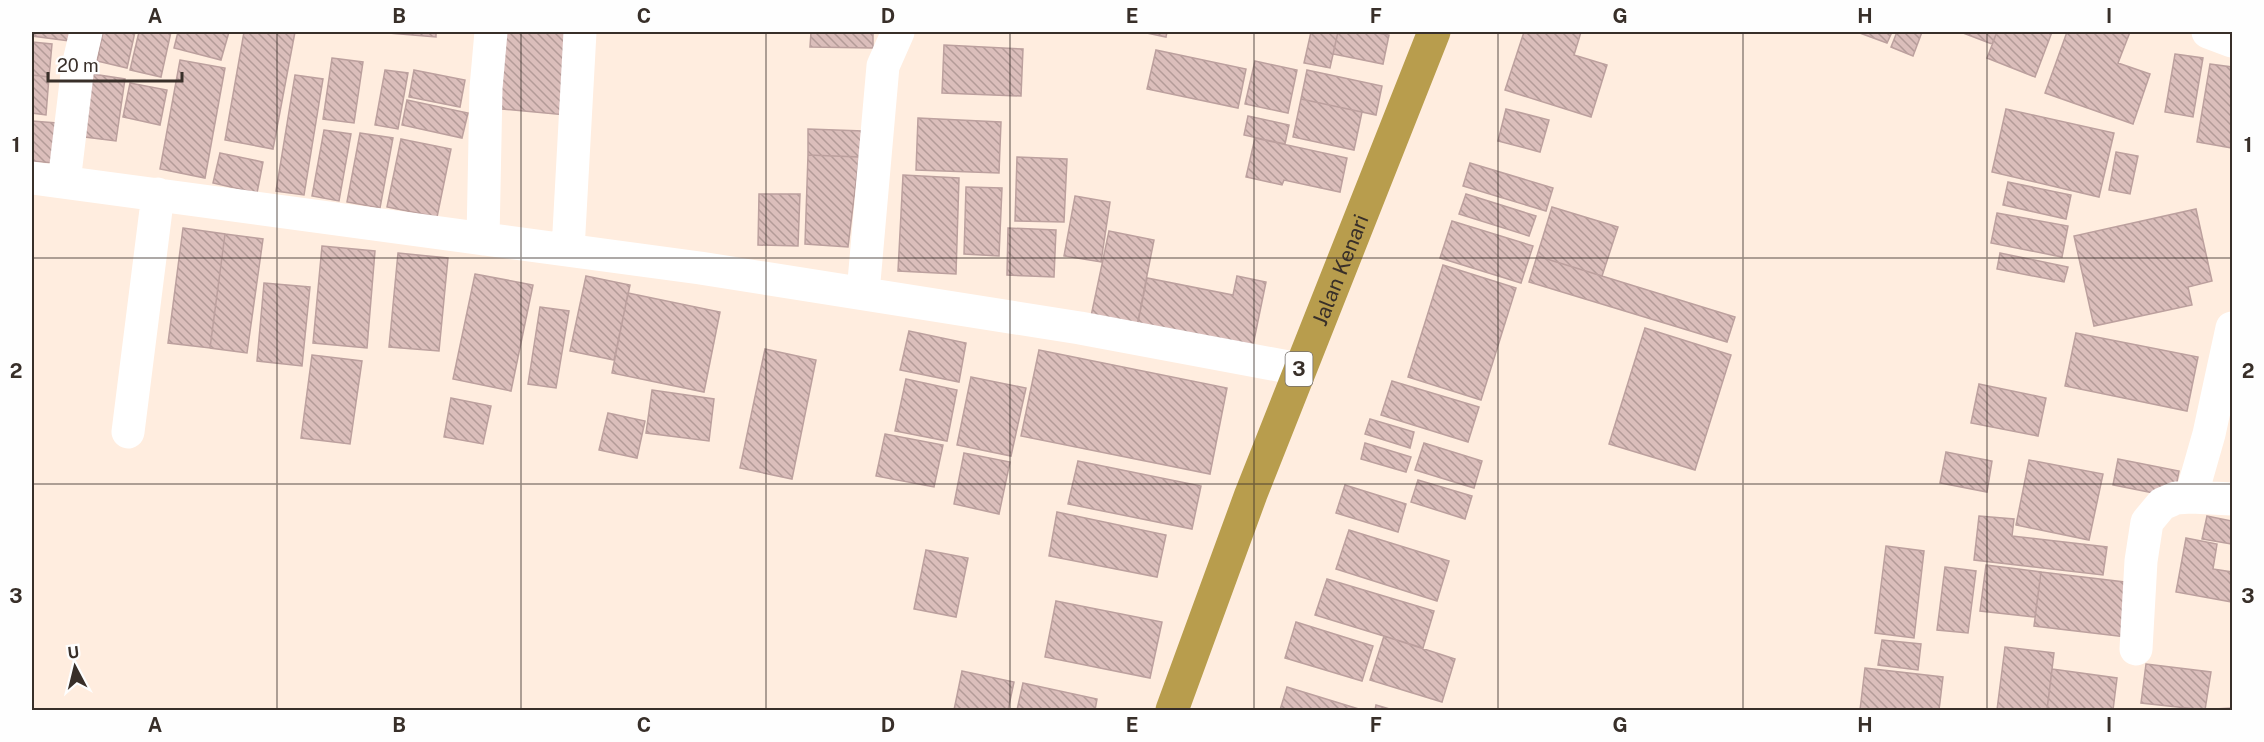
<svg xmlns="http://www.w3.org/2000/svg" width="2264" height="742" font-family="'Public Sans',sans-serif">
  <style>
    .building { fill: url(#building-back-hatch); stroke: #bca09e; stroke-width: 1.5 }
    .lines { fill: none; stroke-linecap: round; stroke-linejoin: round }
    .street { stroke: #fff; stroke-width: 33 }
    .highway { stroke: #b89d4d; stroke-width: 33 }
    .grid { fill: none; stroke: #382f29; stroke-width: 1.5; stroke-opacity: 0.55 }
    .labels { text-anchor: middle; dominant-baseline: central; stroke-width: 4.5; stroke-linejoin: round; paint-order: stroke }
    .shield { fill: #fefefe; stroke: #736d69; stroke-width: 1.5 }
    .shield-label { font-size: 20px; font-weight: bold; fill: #382f29 }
    .street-label { font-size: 21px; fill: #382f29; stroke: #fefefe }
    .neatline { fill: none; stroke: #382f29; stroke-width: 2 }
    .grid-label { font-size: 20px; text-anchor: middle; font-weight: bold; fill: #382f29 }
  </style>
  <defs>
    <pattern id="building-back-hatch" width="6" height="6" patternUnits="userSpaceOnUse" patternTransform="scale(1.5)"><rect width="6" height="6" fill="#dbbebb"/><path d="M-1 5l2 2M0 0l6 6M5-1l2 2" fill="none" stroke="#b39b98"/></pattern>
  </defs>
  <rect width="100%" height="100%" fill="#ffeddf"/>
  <path class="building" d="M 32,32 L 70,32 L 69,41 L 32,36 Z
    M 103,32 L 135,32 L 127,68 L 97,61 Z
    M 139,32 L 171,32 L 161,77 L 130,70 Z
    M 178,32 L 229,32 L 221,60 L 174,48 Z
    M 244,32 L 295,32 L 273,149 L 225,140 Z
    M 376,32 L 436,32 L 436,37 Z
    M 497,32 L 573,32 L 566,115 L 491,108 Z
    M 811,32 L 873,32 L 873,48 L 810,47 Z
    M 1142,32 L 1167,32 L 1166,37 Z
    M 1311,32 L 1338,32 L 1330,68 L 1304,63 Z
    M 1338,32 L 1372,32 L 1389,35 L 1383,64 L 1333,54 Z
    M 1524,32 L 1581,32 L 1574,55 L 1607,65 L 1591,117 L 1505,90 Z
    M 1857,32 L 1892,32 L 1887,43 Z
    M 1897,32 L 1922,32 L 1913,56 L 1891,47 Z
    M 1963,32 L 1997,32 L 1992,44 L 1963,33 Z
    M 1997,32 L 2052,32 L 2035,77 L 1987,58 Z
    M 2067,32 L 2130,32 L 2118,63 L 2150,74 L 2133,124 L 2045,93 Z
    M 32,42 L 52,44 L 49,77 L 32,75 Z
    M 944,45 L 1023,49 L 1021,96 L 942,93 Z
    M 1156,50 L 1246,69 L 1238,108 L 1147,89 Z
    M 2175,54 L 2203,58 L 2193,117 L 2165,112 Z
    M 332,58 L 363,62 L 354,123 L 323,119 Z
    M 180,60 L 225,68 L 205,178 L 160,169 Z
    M 1255,61 L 1297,70 L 1288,113 L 1245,104 Z
    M 2210,64 L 2232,67 L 2232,148 L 2197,142 Z
    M 385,70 L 408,73 L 398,129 L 375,125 Z
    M 414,70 L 465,80 L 460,107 L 409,97 Z
    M 1307,70 L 1382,86 L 1376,115 L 1301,99 Z
    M 86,73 L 125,79 L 116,141 L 77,136 Z
    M 32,75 L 49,77 L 46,115 L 32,113 Z
    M 295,75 L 323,79 L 304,195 L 276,191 Z
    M 130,83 L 167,90 L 160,125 L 123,117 Z
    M 1301,99 L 1362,112 L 1354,150 L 1293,137 Z
    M 407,100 L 468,113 L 462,138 L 402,125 Z
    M 1506,109 L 1549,120 L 1540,152 L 1498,141 Z
    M 2006,109 L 2114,133 L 2099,197 L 1992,172 Z
    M 1248,116 L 1289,125 L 1285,144 L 1244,135 Z
    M 918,118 L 1001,122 L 999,173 L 916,170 Z
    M 32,121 L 57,123 L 54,163 L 32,161 Z
    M 808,129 L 863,131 L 862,157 L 808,155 Z
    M 324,130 L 351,134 L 339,201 L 312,196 Z
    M 360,133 L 393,138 L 380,208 L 347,202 Z
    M 1255,138 L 1347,158 L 1340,192 L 1284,180 L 1282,185 L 1246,177 Z
    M 401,139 L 451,149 L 437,217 L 387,207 Z
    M 2116,152 L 2138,156 L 2130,194 L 2109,190 Z
    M 220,153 L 263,162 L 257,193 L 213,183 Z
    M 808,155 L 859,157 L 848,247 L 805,244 Z
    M 1017,157 L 1067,159 L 1064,222 L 1015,221 Z
    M 1470,163 L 1553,188 L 1546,211 L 1463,186 Z
    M 903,175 L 959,178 L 956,274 L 898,271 Z
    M 2008,182 L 2071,195 L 2066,219 L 2003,205 Z
    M 966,187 L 1002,188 L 999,256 L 964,254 Z
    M 759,194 L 800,194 L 798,246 L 758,245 Z
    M 1466,194 L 1536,216 L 1529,236 L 1459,214 Z
    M 1075,196 L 1110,202 L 1101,262 L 1064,256 Z
    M 1552,207 L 1618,227 L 1602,276 L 1537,256 Z
    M 2196,209 L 2212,281 L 2188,287 L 2192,305 L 2094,326 L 2074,236 Z
    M 1997,213 L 2068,226 L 2062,257 L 1991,243 Z
    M 1452,221 L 1533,246 L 1521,283 L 1440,258 Z
    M 183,228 L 225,234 L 210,348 L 168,343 Z
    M 1008,228 L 1056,230 L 1054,277 L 1007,275 Z
    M 1109,231 L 1154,240 L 1136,331 L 1090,321 Z
    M 225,234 L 263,239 L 247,353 L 210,348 Z
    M 322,246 L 375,251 L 367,348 L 313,343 Z
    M 398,253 L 448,258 L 439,351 L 389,347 Z
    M 2000,253 L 2068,267 L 2064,282 L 1997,269 Z
    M 1537,256 L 1735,317 L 1727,342 L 1529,282 Z
    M 1443,265 L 1516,288 L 1481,400 L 1408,377 Z
    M 475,274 L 533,285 L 511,391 L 453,379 Z
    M 586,276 L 630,285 L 614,360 L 570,351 Z
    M 1237,276 L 1266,282 L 1252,350 L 1137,327 L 1147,278 L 1233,295 Z
    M 264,283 L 310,287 L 302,366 L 257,361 Z
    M 628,293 L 720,312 L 704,392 L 612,373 Z
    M 540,307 L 569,311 L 556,388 L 528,384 Z
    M 1645,328 L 1731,355 L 1695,470 L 1609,444 Z
    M 909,331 L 966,343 L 959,382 L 900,370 Z
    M 2076,333 L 2198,357 L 2187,411 L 2065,386 Z
    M 765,349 L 816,360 L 792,479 L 740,468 Z
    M 1039,350 L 1227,388 L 1210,474 L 1021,436 Z
    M 312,355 L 362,361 L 350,444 L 301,438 Z
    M 971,377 L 1026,388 L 1011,456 L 957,445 Z
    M 906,379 L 957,390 L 947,441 L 895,431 Z
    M 1392,381 L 1479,407 L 1468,442 L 1381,415 Z
    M 1979,384 L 2046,398 L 2038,436 L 1971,423 Z
    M 652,390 L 714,399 L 709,441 L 646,433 Z
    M 451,398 L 491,406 L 483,444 L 444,437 Z
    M 608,413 L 645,421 L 637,458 L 599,450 Z
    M 1370,419 L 1414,432 L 1410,448 L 1365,434 Z
    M 885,434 L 943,445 L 934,487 L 876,476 Z
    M 1365,443 L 1411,457 L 1406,472 L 1361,459 Z
    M 1424,443 L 1482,461 L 1474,488 L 1415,470 Z
    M 1946,452 L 1992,461 L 1987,492 L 1940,483 Z
    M 964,453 L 1010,462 L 999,514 L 954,504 Z
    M 2118,459 L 2179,471 L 2174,497 L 2113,485 Z
    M 2029,460 L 2103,474 L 2089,540 L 2016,525 Z
    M 1078,461 L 1201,486 L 1192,529 L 1068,504 Z
    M 1418,480 L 1472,496 L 1465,519 L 1411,502 Z
    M 1345,485 L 1406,504 L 1398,532 L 1336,513 Z
    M 1057,512 L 1166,535 L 1157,577 L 1049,556 Z
    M 1979,516 L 2014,519 L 2012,536 L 2107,547 L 2103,575 L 1974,560 Z
    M 2207,516 L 2232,521 L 2232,544 L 2202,539 Z
    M 1349,530 L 1449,561 L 1437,601 L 1336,569 Z
    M 2186,538 L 2217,544 L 2213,569 L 2232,572 L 2232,602 L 2176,592 Z
    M 1886,546 L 1924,551 L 1914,638 L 1875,633 Z
    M 926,550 L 968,558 L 956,617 L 914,609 Z
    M 1986,565 L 2041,572 L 2035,617 L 1980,611 Z
    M 1945,567 L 1976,571 L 1968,633 L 1937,630 Z
    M 2041,572 L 2133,583 L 2126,637 L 2034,626 Z
    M 1327,579 L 1434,611 L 1423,648 L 1315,615 Z
    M 1056,601 L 1162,622 L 1150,678 L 1045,657 Z
    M 1296,622 L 1373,646 L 1362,681 L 1285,658 Z
    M 1384,636 L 1455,659 L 1442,702 L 1370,680 Z
    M 1882,640 L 1921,644 L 1918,670 L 1878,665 Z
    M 2005,647 L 2054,653 L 2047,710 L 1997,710 Z
    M 2146,664 L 2211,672 L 2205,710 L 2141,703 Z
    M 1865,668 L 1943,677 L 1939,710 L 1860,710 Z
    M 2052,669 L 2117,678 L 2113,710 L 2047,710 Z
    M 962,671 L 1014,682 L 1008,710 L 954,710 Z
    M 1023,683 L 1097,699 L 1095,710 L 1017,710 Z
    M 1287,687 L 1362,710 L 1280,710 Z
    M 1376,705 L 1393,710 L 1375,710 Z
    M 2232,708 L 2232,710 L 2215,710 L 2215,709 Z"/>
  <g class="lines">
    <path class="street" d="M 2208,32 L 2232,41
      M 32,178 L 700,268 L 1080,328 L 1299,369
      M 64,182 L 78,66 L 86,32
      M 483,239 L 486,88 L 491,32
      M 568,250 L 580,32
      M 863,293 L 883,66 L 898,32
      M 2232,328 L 2209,434 L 2191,497 L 2232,499
      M 128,432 L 158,194
      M 2136,649 L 2141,561 L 2147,522 L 2162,504 L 2176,498 L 2191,497"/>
    <path class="highway" id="s1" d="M 1172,710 L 1251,494 L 1434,32"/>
  </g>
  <path class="grid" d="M 277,32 L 277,710M 521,32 L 521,710M 766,32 L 766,710M 1010,32 L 1010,710M 1254,32 L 1254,710M 1498,32 L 1498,710M 1743,32 L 1743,710M 1987,32 L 1987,710M 32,258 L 2232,258M 32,484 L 2232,484"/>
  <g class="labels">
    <rect class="shield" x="1285.5" y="352" width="27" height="34" rx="4.5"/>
    <g class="shield-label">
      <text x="1299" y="369">3</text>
    </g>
    <g class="street-label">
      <text stroke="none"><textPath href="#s1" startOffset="471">Jalan Kenari</textPath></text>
    </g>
  </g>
  <rect width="2264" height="742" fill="none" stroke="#fefefe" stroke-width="66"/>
  <g transform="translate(75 667) rotate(353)" stroke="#fefefe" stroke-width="4.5" paint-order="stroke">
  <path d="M0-4.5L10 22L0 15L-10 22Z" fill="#382f29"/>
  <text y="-9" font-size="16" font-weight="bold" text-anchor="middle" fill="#382f29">U</text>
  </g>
  <path d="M48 72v9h134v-9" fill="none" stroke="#382f29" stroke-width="3"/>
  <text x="57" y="72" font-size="18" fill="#382f29" stroke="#fefefe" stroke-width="4.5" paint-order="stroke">20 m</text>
  <rect x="33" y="33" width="2198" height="676" class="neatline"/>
  <g class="grid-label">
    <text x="155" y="23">A</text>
    <text x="399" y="23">B</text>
    <text x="644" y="23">C</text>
    <text x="888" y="23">D</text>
    <text x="1132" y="23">E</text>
    <text x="1376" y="23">F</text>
    <text x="1620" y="23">G</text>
    <text x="1865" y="23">H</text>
    <text x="2109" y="23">I</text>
    <text x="16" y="152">1</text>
    <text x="2248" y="152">1</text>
    <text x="16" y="378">2</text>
    <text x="2248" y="378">2</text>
    <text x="16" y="603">3</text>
    <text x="2248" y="603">3</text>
    <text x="155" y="732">A</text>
    <text x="399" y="732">B</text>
    <text x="644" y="732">C</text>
    <text x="888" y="732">D</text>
    <text x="1132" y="732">E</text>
    <text x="1376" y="732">F</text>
    <text x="1620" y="732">G</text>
    <text x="1865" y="732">H</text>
    <text x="2109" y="732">I</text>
  </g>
</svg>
